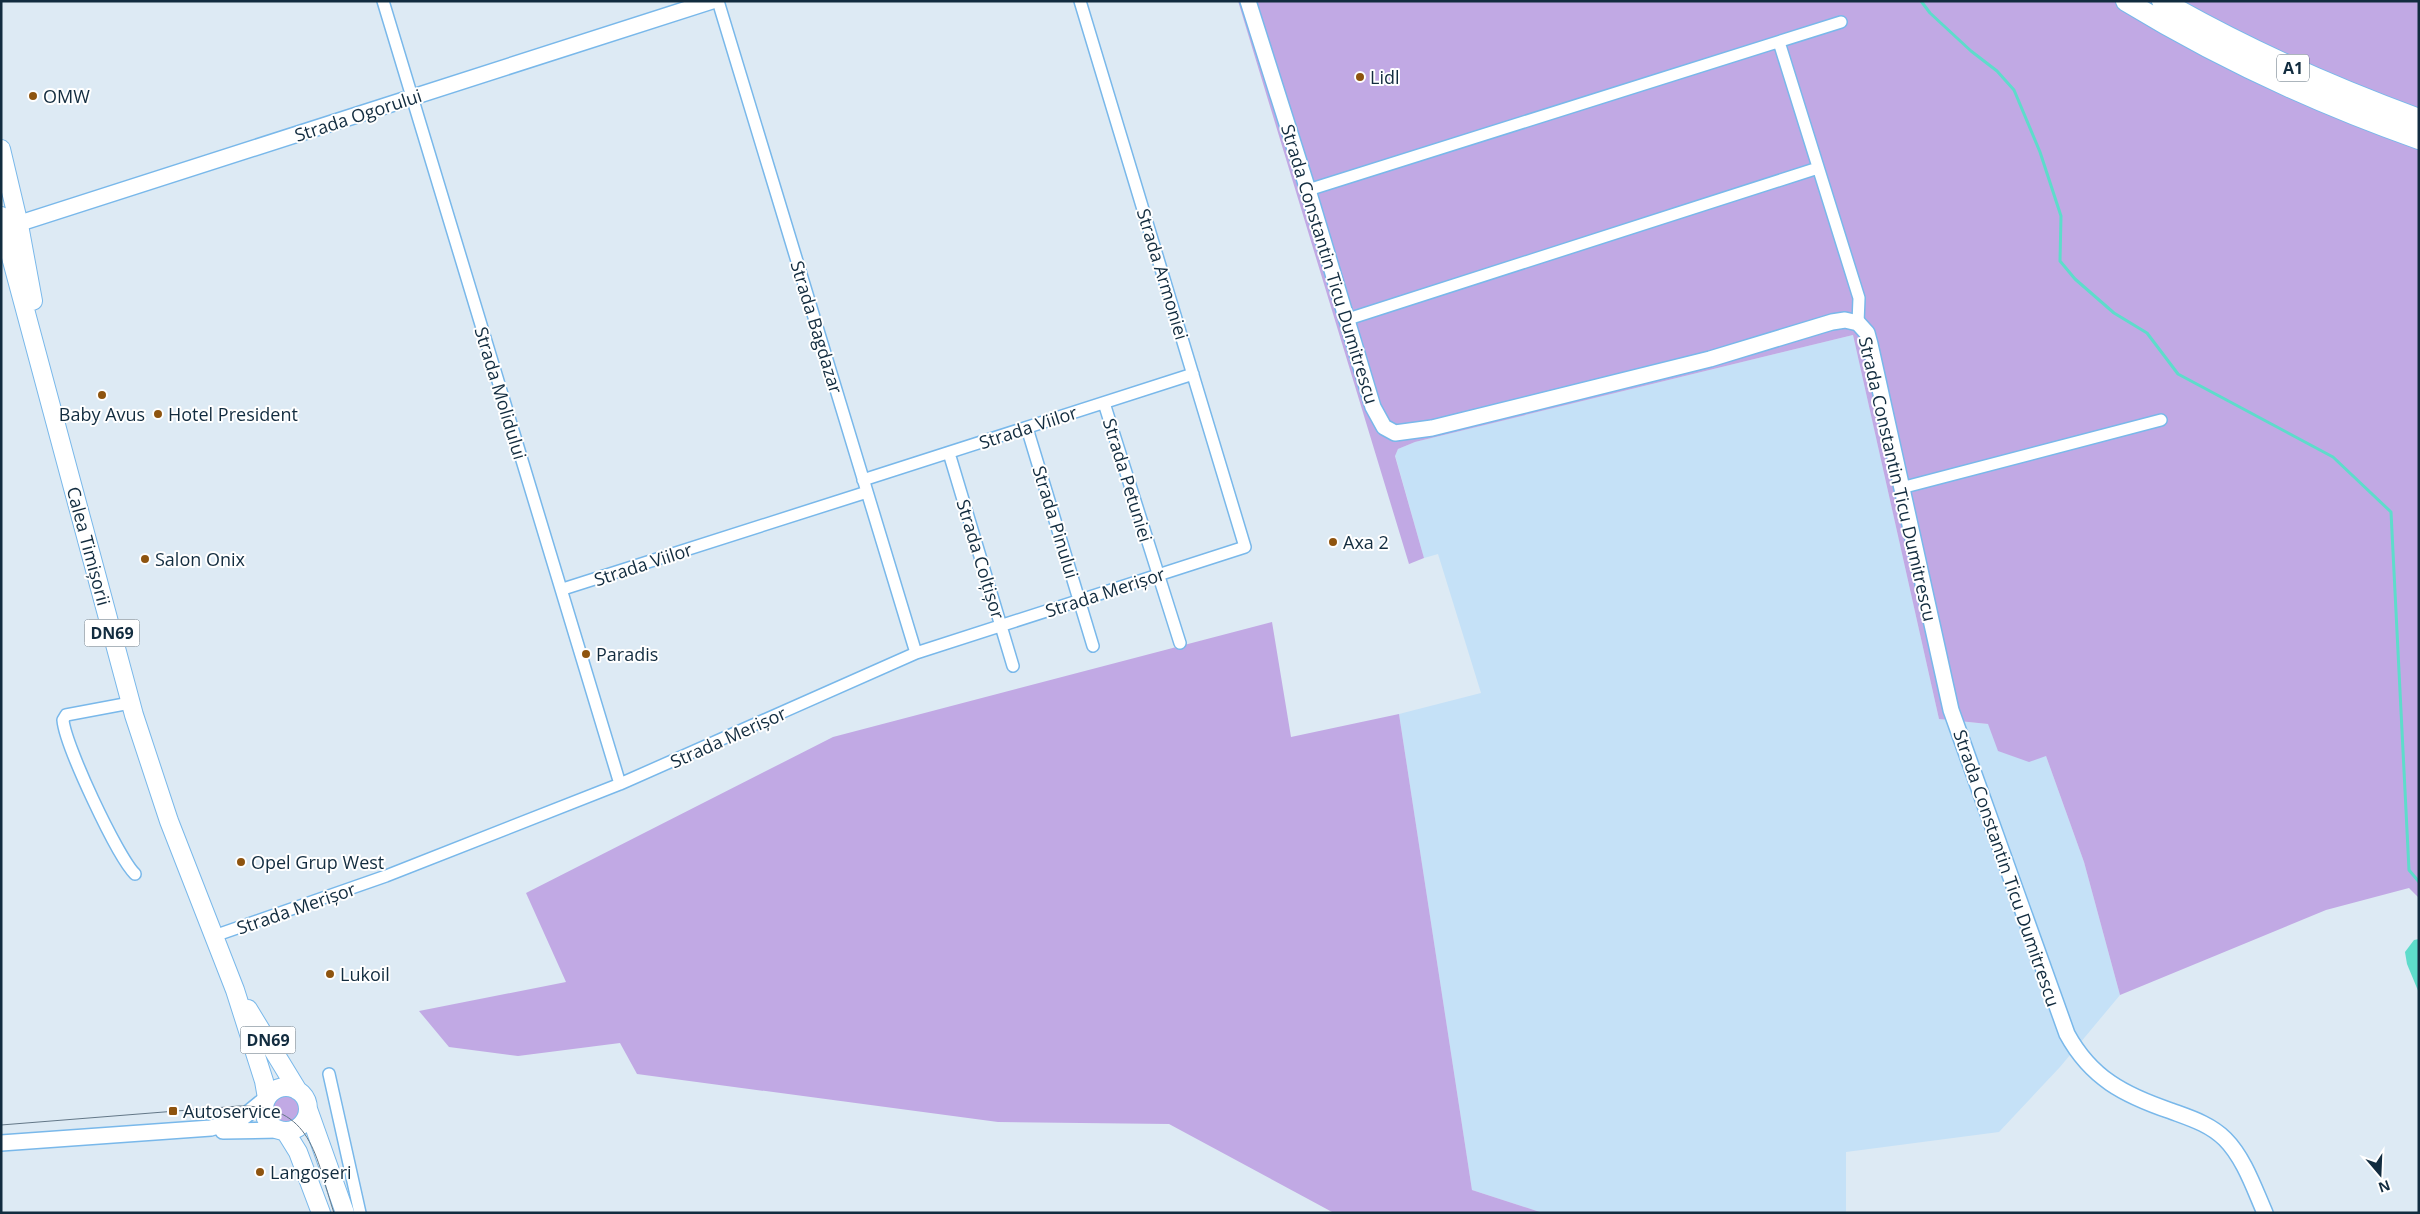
<svg xmlns="http://www.w3.org/2000/svg" width="2420" height="1214" font-family="'Open Sans',sans-serif">
  <style>
    .built { fill: #c5e1f7 }
    .green { fill: #c1a9e4 }
    .water { fill: #5edccb }
    .lines { fill: none; stroke-linecap: round; stroke-linejoin: round }
    .stream { stroke: #5edccb; stroke-width: 3 }
    .street-casing { stroke: #79b8ea; stroke-width: 14 }
    .secondary-casing { stroke: #79b8ea; stroke-width: 18 }
    .primary-casing { stroke: #79b8ea; stroke-width: 20 }
    .highway-casing { stroke: #79b8ea; stroke-width: 22 }
    .street { stroke: #fff; stroke-width: 11 }
    .secondary { stroke: #fff; stroke-width: 15 }
    .primary { stroke: #fff; stroke-width: 18 }
    .highway { stroke: #fff; stroke-width: 20 }
    .tram { stroke: #637787; stroke-width: 1 }
    .poi-dot { fill: #8e540f; stroke: #fff; stroke-width: 2 }
    .labels { text-anchor: middle; dominant-baseline: central; stroke-width: 4; stroke-linejoin: round; paint-order: stroke }
    .shield { fill: #fff; stroke: #596b79; stroke-width: 1 }
    .shield-label { font-size: 16px; font-weight: bold; fill: #122c3f }
    .poi-label { font-size: 18px; fill: #122c3f; stroke: #fff; text-anchor: start }
    .street-label { font-size: 18px; fill: #122c3f; stroke: #fff }
  </style>
  <rect width="100%" height="100%" fill="#ddeaf4"/>
  <path class="built" d="M 1853,335 L 1939,719 L 1988,724 L 2046,756 L 2084,862 L 2120,995 L 2060,1067 L 1999,1132 L 1846,1152 L 1846,1213 L 1543,1213 L 1472,1190 L 1399,714 L 1481,693 L 1438,554 L 1424,558 L 1395,455 L 1398,449 L 1415,442 Z"/>
  <path class="green" d="M 1238,1 L 2419,1 L 2419,898 L 2409,888 L 2326,910 L 2120,995 L 2084,862 L 2046,756 L 2029,762 L 1998,751 L 1988,724 L 1939,719 L 1853,335 L 1415,442 L 1398,449 L 1395,456 L 1424,558 L 1409,564 Z
    M 1272,622 L 1291,737 L 1399,714 L 1472,1190 L 1543,1213 L 1334,1213 L 1169,1124 L 998,1122 L 637,1074 L 620,1043 L 518,1056 L 449,1047 L 419,1011 L 566,982 L 526,893 L 833,737 Z
    M271 1110a14 14 0 1 1 28 0a14 14 0 1 1-28 0Z"/>
  <path class="water" d="M 2419,939 L 2419,993 L 2407,964 L 2405,952 L 2414,940 Z"/>
  <g class="lines">
    <path class="stream" d="M 1921,1 L 1930,13 L 1971,51 L 1997,71 L 2014,90 L 2040,152 L 2061,216 L 2060,261 L 2075,279 L 2114,313 L 2147,333 L 2178,374 L 2333,457 L 2391,512 L 2409,870 L 2419,882"/>
    <g class="street-casing">
      <path id="street" d="M 383,1 L 620,784
        M 718,1 L 916,653
        M 1779,42 L 1859,298 L 1858,323
        M 1308,190 L 1841,22
        M 1345,320 L 1818,168
        M 1104,403 L 1180,643
        M 1027,428 L 1093,646
        M 949,453 L 1013,666
        M 863,480 L 1193,374
        M 1901,488 L 2161,420
        M 563,589 L 867,492
        M 130,703 L 66,715 L 63,720 C 65,745 117,856 135,874
        M 214,936 L 386,876 L 620,784 L 916,653 L 1245,547 L 1080,1
        M 329,1074 L 360,1213"/>
    </g>
    <g class="secondary-casing">
      <path id="secondary" d="M 1248,1 L 1308,190 L 1373,407 L 1384,427 L 1395,433 L 1432,428 L 1710,359 L 1832,322 L 1845,320 L 1858,323 L 1867,333 L 1870,344 L 1951,710 L 2067,1034 C 2091,1078 2124,1095 2171,1111 C 2190,1118 2210,1124 2225,1139 C 2244,1158 2254,1188 2265,1213
        M 8,227 L 712,1
        M 223,1131 L 279,1130
        M 1,1143 L 211,1128 L 241,1119 L 267,1098"/>
    </g>
    <g class="primary-casing">
      <path id="primary" d="M 1,149 L 19,225 L 33,301
        M 1,216 L 12,261 L 134,715 L 169,821 L 235,990 L 264,1081 L 267,1098
        M 248,1009 L 298,1091
        M264 1109a22 22 0 1 1 44 0a22 22 0 1 1-44 0Z
        M 308,1109 L 345,1213
        M 285,1131 L 298,1152 L 321,1213"/>
    </g>
    <g class="highway-casing">
      <path id="highway" d="M 2126,1 C 2218,57 2317,103 2419,139
        M 2162,1 C 2244,48 2331,87 2419,119"/>
    </g>
    <use href="#street" class="street"/>
    <use href="#secondary" class="secondary"/>
    <use href="#primary" class="primary"/>
    <use href="#highway" class="highway"/>
    <path class="tram" d="M 1,1125 L 239,1106 C 313,1105 315,1156 334,1213"/>
  </g>
  <g class="poi-dot">
    <circle cx="1360" cy="77" r="5"/>
    <circle cx="33" cy="96" r="5"/>
    <circle cx="102" cy="395" r="5"/>
    <circle cx="158" cy="414" r="5"/>
    <circle cx="1333" cy="542" r="5"/>
    <circle cx="145" cy="559" r="5"/>
    <circle cx="586" cy="654" r="5"/>
    <circle cx="241" cy="862" r="5"/>
    <circle cx="330" cy="974" r="5"/>
    <rect x="168" y="1106" width="10" height="10" rx="2.5"/>
    <circle cx="260" cy="1172" r="5"/>
  </g>
  <g class="labels">
    <g class="shield">
      <rect x="2277" y="54.5" width="32" height="27" rx="4"/>
      <rect x="84.5" y="619.5" width="55" height="27" rx="4"/>
      <rect x="240.5" y="1026.5" width="55" height="27" rx="4"/>
    </g>
    <g class="shield-label">
      <text x="2293" y="68">A1</text>
      <text x="112" y="633">DN69</text>
      <text x="268" y="1040">DN69</text>
    </g>
    <g class="poi-label">
      <text x="1370" y="77">Lidl</text>
      <text x="43" y="96">OMW</text>
      <text x="102" y="414" text-anchor="middle">Baby Avus</text>
      <text x="168" y="414">Hotel President</text>
      <text x="1343" y="542">Axa 2</text>
      <text x="155" y="559">Salon Onix</text>
      <text x="596" y="654">Paradis</text>
      <text x="251" y="862">Opel Grup West</text>
      <text x="340" y="974">Lukoil</text>
      <text x="183" y="1111">Autoservice</text>
      <text x="270" y="1172">Langoșeri</text>
    </g>
    <g class="street-label">
      <text transform="translate(358 115) rotate(-18)">Strada Ogorului</text>
      <text transform="translate(1330 264) rotate(73)">Strada Constantin Ticu Dumitrescu</text>
      <text transform="translate(1163 274) rotate(73)">Strada Armoniei</text>
      <text transform="translate(817 327) rotate(73)">Strada Bagdazar</text>
      <text transform="translate(501 393) rotate(73)">Strada Molidului</text>
      <text transform="translate(1028 427) rotate(-18)">Strada Viilor</text>
      <text transform="translate(1898 479) rotate(77)">Strada Constantin Ticu Dumitrescu</text>
      <text transform="translate(1128 480) rotate(73)">Strada Petuniei</text>
      <text transform="translate(1056 522) rotate(73)">Strada Pinului</text>
      <text transform="translate(89 546) rotate(75)">Calea Timișorii</text>
      <text transform="translate(981 559) rotate(73)">Strada Colțișor</text>
      <text transform="translate(643 564) rotate(-18)">Strada Viilor</text>
      <text transform="translate(1105 592) rotate(-18)">Strada Merișor</text>
      <text transform="translate(728 737) rotate(-24)">Strada Merișor</text>
      <text transform="translate(2007 868) rotate(71)">Strada Constantin Ticu Dumitrescu</text>
      <text transform="translate(296 908) rotate(-19)">Strada Merișor</text>
    </g>
  </g>
  <rect width="2420" height="1214" fill="none" stroke="#122c3f" stroke-width="5"/>
  <g transform="translate(2380 1174) rotate(161)" stroke="#ffffff" stroke-width="4" paint-order="stroke">
  <path d="M0-4L9 19L0 12L-9 19Z" fill="#122c3f"/>
  <text y="-8" font-size="14" font-weight="bold" text-anchor="middle" fill="#122c3f">N</text>
  </g>
</svg>
